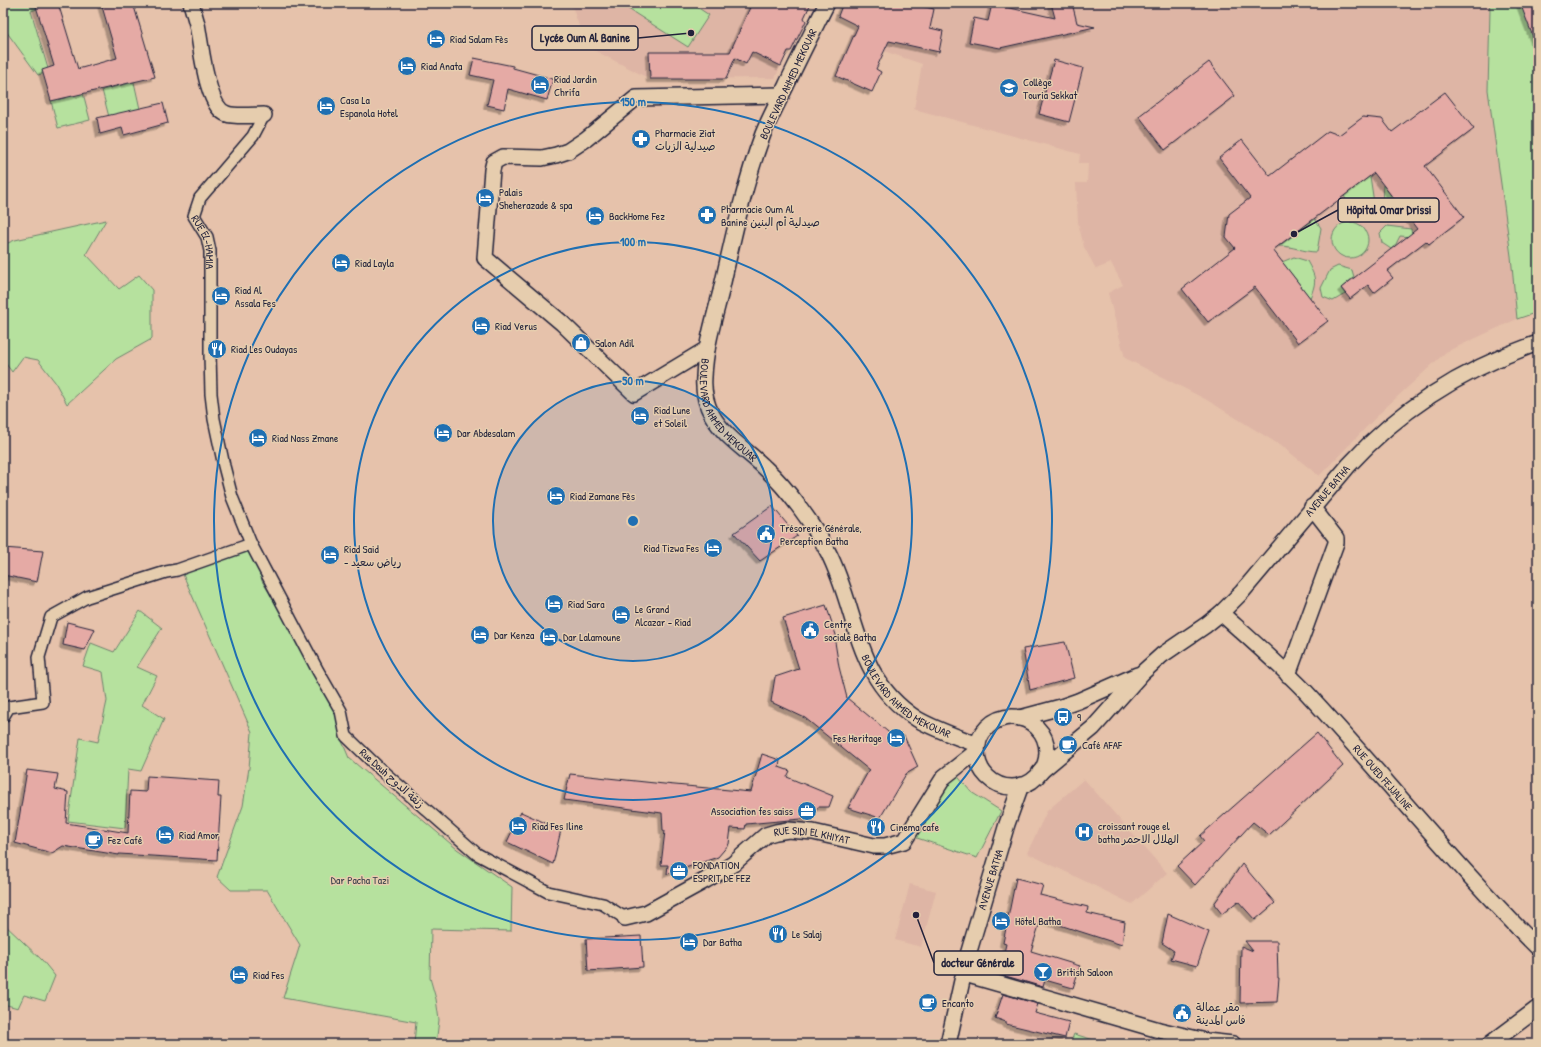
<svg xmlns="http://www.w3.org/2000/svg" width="1541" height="1047" font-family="'Patrick Hand','Playpen Sans Arabic',sans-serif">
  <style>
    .built { fill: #deb5a5 }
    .green { fill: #b6e19e; stroke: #6c826c }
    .building { fill: #e5aaa5; stroke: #22223b; filter: url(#shadow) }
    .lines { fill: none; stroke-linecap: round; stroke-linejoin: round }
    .pedestrian-casing { stroke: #22223b; stroke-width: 14 }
    .minor-casing { stroke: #22223b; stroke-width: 18 }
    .pedestrian { stroke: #e6cdae; stroke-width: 11 }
    .minor { stroke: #e6cdae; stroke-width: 15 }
    .ring { fill: none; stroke: #1f6fb2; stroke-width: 2 }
    .labels { text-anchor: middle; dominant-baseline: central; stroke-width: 3; stroke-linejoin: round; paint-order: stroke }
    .poi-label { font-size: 11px; fill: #22223b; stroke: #e6cdae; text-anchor: start }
    .street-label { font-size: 11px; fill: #22223b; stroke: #e6cdae }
    .park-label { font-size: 11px; fill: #383f4a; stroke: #e6cdae }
    .centre { fill: #1f6fb2; stroke: #e6cdae; stroke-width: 2 }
    .ring-label { font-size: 12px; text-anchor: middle; font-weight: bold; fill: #1f6fb2; stroke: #e6cdae; stroke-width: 3; stroke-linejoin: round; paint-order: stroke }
    .leader { fill: none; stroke: #22223b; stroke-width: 1.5 }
    .callout-dot { fill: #22223b; stroke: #e6cdae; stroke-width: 1.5 }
    .callout { fill: #e6cdae; stroke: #22223b; stroke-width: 1.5 }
    .callout-label { font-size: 12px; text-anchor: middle; font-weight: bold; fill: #22223b }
  </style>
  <defs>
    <filter id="shadow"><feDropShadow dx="-3.5" dy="3.5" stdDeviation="0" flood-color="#0004"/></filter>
  </defs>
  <rect width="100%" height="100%" fill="#e6c2ab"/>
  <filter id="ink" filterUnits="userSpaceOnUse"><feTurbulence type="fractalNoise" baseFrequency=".025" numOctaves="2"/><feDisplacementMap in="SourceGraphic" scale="8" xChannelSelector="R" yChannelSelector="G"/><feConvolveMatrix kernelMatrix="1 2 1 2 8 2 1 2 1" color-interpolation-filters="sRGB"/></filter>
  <g filter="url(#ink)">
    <path class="built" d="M 571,3 L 811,3 L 791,51 L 788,51 L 775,78 L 650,79 L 586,46 Z
      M 867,3 L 1489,3 L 1517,319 L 1446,352 L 1384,409 L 1319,476 L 1283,447 L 1207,400 L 1125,358 L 1108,293 L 1123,285 L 1111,263 L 1096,269 L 1084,247 L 1078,222 L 1076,183 L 1087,183 L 1088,163 L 1079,163 L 1080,154 L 914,109 L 922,64 L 849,39 Z
      M 1084,779 L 1167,873 L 1132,904 L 1027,853 L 1047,811 Z
      M 910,884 L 936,891 L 921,947 L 895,940 Z"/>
    <path class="green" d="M 3,3 L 43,3 L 44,7 L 31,11 L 49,72 L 38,75 L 3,27 Z
      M 623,3 L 691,3 L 709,15 L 688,47 L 622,5 Z
      M 1489,3 L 1538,3 L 1538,312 L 1517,319 L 1511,256 L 1488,90 L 1490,10 Z
      M 134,82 L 140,109 L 109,117 L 102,90 Z
      M 83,93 L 90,120 L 58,128 L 51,101 Z
      M 1370,176 L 1374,203 L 1364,214 L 1353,211 L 1344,196 Z
      M 1383,185 L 1409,219 L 1404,220 C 1385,209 1381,208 1383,185 Z
      M 1315,219 L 1321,228 L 1317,252 C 1303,252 1293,246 1279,246 Z
      M 106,220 L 86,254 L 119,289 L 139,275 L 152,290 L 152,338 L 150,340 L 116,359 L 67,404 L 55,382 L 38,360 L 23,357 L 12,372 L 3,360 L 3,245 L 15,240 Z
      M1332 240a18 18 0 1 1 36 0a18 18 0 1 1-36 0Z
      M 1387,226 L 1411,229 L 1412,237 L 1400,236 L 1395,246 L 1391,249 L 1382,243 L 1380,233 Z
      M 1294,257 L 1307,261 C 1316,278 1317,280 1310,298 L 1282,262 Z
      M 1338,266 L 1352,270 L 1354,277 L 1341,288 L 1345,294 L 1333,301 L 1323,297 L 1321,288 L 1330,270 Z
      M 252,547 L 262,581 L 316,669 L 340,712 L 339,734 L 349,758 L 457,849 L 512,887 L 511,931 L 431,929 L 430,978 L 436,999 L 439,1020 L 436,1044 L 414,1044 L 416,1022 L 283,998 L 300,945 L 267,890 L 231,890 L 217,877 L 243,806 L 249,768 L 252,732 L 181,570 Z
      M 140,611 L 162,628 L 137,667 L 157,676 L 142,705 L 164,719 L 141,771 L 128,769 L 125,828 L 68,821 L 80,738 L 98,742 L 107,701 L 103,672 L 83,666 L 91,643 L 114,652 Z
      M 954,772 L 971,792 L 1001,811 L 977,858 L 908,835 Z
      M 3,923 L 42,960 L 55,976 L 45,1001 L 24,995 L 18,1008 L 3,1004 Z
      M 1074,1034 L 1107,1044 L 1070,1044 Z"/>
    <path class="building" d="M 35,3 L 58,3 L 78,69 L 117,58 L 101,3 L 133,3 L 155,77 L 51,101 L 42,70 L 54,66 Z
      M 752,3 L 811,3 L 804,18 L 806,21 L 791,51 L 788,51 L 781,66 L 752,52 L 746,64 L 735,58 L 726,79 L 650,79 L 649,52 L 730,52 Z
      M 843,3 L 908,3 L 934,9 L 930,28 L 943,31 L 939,52 L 889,41 L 876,69 L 881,72 L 872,92 L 836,76 L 858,26 L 838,16 Z
      M 1051,3 L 1072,3 L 1077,23 L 1095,27 L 1000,48 L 969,42 L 974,18 L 988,21 L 992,4 L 1055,18 Z
      M 1520,3 L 1538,3 L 1538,47 L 1537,47 Z
      M 474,58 L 513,66 L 513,68 L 553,79 L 547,100 L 508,89 L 504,109 L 487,105 L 493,80 L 470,75 Z
      M 1054,60 L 1083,68 L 1069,122 L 1039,114 Z
      M 1209,62 L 1235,96 L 1165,150 L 1139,116 Z
      M 1445,92 L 1474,129 L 1425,166 L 1464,217 L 1429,244 L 1426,241 L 1387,271 L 1393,278 L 1374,293 L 1368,285 L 1350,299 L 1341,288 L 1417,229 L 1374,173 L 1273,250 L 1328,321 L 1298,343 L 1255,287 L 1208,322 L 1182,289 L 1235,248 L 1226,237 L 1229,214 L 1250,198 L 1219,158 L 1242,140 L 1270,176 L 1328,131 L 1339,135 L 1363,117 L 1382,119 L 1392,132 Z
      M 163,103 L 168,123 L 124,135 L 122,128 L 100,134 L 97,118 Z
      M 772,506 L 797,536 L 760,561 L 734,533 Z
      M 3,548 L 43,551 L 37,582 L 3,575 Z
      M 826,605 L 838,641 L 835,642 L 839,667 L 847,698 L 893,736 L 904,736 L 918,767 L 906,774 L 880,818 L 848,808 L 869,770 L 805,718 L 771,702 L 775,677 L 799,669 L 783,618 Z
      M 67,622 L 95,629 L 85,650 L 63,645 Z
      M 1065,642 L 1074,678 L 1030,690 L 1023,649 Z
      M 1317,733 L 1343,766 L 1269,835 L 1253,822 L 1195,885 L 1177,866 L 1204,841 L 1200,836 Z
      M 762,754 L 780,760 L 779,767 L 790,771 L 787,777 L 833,796 L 829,807 L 818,807 L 812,818 L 746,824 L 745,829 L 731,828 L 729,844 L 718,857 L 667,874 L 668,865 L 661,865 L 665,831 L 663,830 L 662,813 L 564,800 L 570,774 L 664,784 L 751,792 Z
      M 27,770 L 58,774 L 55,789 L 68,792 L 66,823 L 128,833 L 130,791 L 146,792 L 147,776 L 219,781 L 218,797 L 221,797 L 217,860 L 119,854 L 119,855 L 63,846 L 52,853 L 15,843 Z
      M 521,812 L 561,830 L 553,864 L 507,842 Z
      M 1242,864 L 1275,903 L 1255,920 L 1238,901 L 1222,914 L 1214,904 Z
      M 1016,878 L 1043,885 L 1040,895 L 1088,907 L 1087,913 L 1125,922 L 1122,945 L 1041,919 L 1031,951 L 1080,966 L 1073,988 L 1045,980 L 1043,987 L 999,974 L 1006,944 L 1003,943 Z
      M 1168,914 L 1209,932 L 1197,966 L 1171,959 L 1174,951 L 1162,943 Z
      M 641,936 L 643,967 L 588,971 L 586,939 Z
      M 1245,941 L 1277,941 L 1278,978 L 1279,978 L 1277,1002 L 1240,1003 L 1241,946 L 1253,951 Z
      M 1003,994 L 1038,1004 L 1035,1013 L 1069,1022 L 1065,1038 L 1006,1024 L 1006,1022 L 995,1018 Z"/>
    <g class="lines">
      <g class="pedestrian-casing">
        <g id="pedestrian">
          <path id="s1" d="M 264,115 L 253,136 L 200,198 L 194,216 L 207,237 L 210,251 L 210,354 L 211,394 L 214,419 L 224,466 L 232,497 L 251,544 L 318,671 L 341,711 L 346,736 L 380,769 L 477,854 L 548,892 L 603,904 L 625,918"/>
          <path d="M 3,717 L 9,707 L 43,702 L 39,657 L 51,617 L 87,597 L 166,572 L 177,570 L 251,544"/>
        </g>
      </g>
      <g class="minor-casing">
        <g id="minor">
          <path d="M 191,3 C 193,10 195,17 197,24 C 201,43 206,108 227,114 C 235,117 255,115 264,115"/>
          <path id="s2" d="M 827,3 C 813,31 799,58 786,86 C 778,102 770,117 763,134 C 744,185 733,238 721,291 C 714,319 705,348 704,377 C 703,390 706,404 712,415 C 724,437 748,451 765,468 C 788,489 814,525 828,552 C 859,612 853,678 917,719 C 936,730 958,737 978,745"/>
          <path d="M 707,349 L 634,393 L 562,323 L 485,258 L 492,170 L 494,162 L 503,157 L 542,158 L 556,155 L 568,151 L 586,139 L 636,98 L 781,95"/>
          <path id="s3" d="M 1221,613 C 1250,639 1279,664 1306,692 C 1384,776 1456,866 1538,948"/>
          <path d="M 1288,675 L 1336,543 L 1336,538 L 1312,507"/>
          <circle cx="1012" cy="752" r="35"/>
          <path d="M 1020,718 L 1061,707 L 1078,701 L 1137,675"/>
          <path id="s4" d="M 1040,772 L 1093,728 L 1142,673 L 1162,655 L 1206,625 L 1221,613 L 1242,592 L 1349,465 C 1400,409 1466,368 1538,343"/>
          <path id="s5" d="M 625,918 L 646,913 L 706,880 L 733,864 L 766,835 L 776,832 L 788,830 L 813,832 L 874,846 L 885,846 L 904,841 L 944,777 L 977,751"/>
          <path d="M 965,974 L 1159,1030 L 1206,1041 L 1233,1044"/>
          <path id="s6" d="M 948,1044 L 967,958 L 1007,824 L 1021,785"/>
          <path d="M 1490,1044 L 1538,1008"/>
        </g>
      </g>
      <use href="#pedestrian" class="pedestrian"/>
      <use href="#minor" class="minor"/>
    </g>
  </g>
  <circle cx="633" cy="521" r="140" fill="#1f6fb2" fill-opacity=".12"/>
  <g class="ring">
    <circle cx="633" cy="521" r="140"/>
    <circle cx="633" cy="521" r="279"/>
    <circle cx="633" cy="521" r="419"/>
  </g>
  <defs>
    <g id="hotel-disc" transform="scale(1)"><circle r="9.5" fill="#1f6fb2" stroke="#e6cdae"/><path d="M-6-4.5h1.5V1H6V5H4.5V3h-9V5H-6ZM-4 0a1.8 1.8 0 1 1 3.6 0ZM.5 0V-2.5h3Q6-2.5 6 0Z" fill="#fff"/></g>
    <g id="university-disc" transform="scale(1)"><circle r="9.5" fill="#1f6fb2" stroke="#e6cdae"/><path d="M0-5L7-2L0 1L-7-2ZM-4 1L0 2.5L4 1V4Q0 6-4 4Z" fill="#fff"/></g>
    <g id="pharmacy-disc" transform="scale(1)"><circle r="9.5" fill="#1f6fb2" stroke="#e6cdae"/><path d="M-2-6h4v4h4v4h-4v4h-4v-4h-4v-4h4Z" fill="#fff"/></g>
    <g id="shop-disc" transform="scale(1)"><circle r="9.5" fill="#1f6fb2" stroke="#e6cdae"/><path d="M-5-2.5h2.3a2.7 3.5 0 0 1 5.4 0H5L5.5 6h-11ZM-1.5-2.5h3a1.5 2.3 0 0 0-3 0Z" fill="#fff"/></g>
    <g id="restaurant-disc" transform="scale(1)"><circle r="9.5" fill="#1f6fb2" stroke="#e6cdae"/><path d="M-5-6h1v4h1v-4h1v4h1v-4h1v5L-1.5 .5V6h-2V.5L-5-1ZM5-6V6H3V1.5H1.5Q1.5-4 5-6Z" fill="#fff"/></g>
    <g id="civic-disc" transform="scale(1)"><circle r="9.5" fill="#1f6fb2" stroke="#e6cdae"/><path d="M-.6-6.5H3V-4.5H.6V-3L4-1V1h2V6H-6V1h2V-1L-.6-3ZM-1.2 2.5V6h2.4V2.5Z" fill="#fff"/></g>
    <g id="bus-disc" transform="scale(1)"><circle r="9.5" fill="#1f6fb2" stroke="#e6cdae"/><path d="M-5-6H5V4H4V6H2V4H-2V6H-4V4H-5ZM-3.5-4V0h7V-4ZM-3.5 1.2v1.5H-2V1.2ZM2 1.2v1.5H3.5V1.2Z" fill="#fff"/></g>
    <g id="cafe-disc" transform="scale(1)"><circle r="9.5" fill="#1f6fb2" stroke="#e6cdae"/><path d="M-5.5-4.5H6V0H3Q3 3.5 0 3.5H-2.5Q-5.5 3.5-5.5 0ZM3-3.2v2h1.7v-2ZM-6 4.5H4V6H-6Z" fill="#fff"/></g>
    <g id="office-disc" transform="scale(1)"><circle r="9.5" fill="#1f6fb2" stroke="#e6cdae"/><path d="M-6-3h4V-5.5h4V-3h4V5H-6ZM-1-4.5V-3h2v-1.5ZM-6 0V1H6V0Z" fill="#fff"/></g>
    <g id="hospital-disc" transform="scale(1)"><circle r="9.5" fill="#1f6fb2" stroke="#e6cdae"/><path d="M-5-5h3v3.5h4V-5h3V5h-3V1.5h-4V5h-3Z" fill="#fff"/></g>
    <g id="bar-disc" transform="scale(1)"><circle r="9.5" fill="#1f6fb2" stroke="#e6cdae"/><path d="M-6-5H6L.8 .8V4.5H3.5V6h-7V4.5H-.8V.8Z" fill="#fff"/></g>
  </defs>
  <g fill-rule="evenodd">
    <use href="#hotel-disc" x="436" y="39"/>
    <use href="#hotel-disc" x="407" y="66"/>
    <use href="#hotel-disc" x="540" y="85"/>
    <use href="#university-disc" x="1009" y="88"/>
    <use href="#hotel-disc" x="326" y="106"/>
    <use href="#pharmacy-disc" x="641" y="139"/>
    <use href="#hotel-disc" x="485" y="198"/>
    <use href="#pharmacy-disc" x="707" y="215"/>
    <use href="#hotel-disc" x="595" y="216"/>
    <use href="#hotel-disc" x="341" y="263"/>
    <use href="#hotel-disc" x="221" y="296"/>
    <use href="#hotel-disc" x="481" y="326"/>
    <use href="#shop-disc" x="581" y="343"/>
    <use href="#restaurant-disc" x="217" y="349"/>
    <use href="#hotel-disc" x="640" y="416"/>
    <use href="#hotel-disc" x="443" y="433"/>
    <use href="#hotel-disc" x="258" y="438"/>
    <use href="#hotel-disc" x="556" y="496"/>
    <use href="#civic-disc" x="766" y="534"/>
    <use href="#hotel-disc" x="713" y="548"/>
    <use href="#hotel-disc" x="330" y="555"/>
    <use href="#hotel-disc" x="554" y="604"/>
    <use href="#hotel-disc" x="621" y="615"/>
    <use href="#civic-disc" x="810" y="630"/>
    <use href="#hotel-disc" x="480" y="635"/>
    <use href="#hotel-disc" x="549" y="637"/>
    <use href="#bus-disc" x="1063" y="717"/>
    <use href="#hotel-disc" x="896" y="738"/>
    <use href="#cafe-disc" x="1068" y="745"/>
    <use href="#office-disc" x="807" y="811"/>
    <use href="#hotel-disc" x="518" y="826"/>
    <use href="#restaurant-disc" x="876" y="827"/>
    <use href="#hospital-disc" x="1084" y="832"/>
    <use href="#hotel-disc" x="165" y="835"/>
    <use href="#cafe-disc" x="94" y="840"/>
    <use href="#office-disc" x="679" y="871"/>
    <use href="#hotel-disc" x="1001" y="921"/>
    <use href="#restaurant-disc" x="778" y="934"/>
    <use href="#hotel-disc" x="689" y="942"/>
    <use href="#bar-disc" x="1043" y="972"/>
    <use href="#hotel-disc" x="239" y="975"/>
    <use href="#cafe-disc" x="928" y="1003"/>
    <use href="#civic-disc" x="1182" y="1013"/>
  </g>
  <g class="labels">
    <g class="poi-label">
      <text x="450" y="39">Riad Salam Fès</text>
      <text x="421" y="66">Riad Anata</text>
      <text x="554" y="79">Riad Jardin<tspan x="554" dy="13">Chrifa</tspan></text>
      <text x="1023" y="82">Collège<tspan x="1023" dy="13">Touria Sekkat</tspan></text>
      <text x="340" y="100">Casa La<tspan x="340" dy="13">Espanola Hotel</tspan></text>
      <text x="655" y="133">Pharmacie Ziat<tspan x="655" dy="13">صيدلية الزيات</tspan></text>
      <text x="499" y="192">Palais<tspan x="499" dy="13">Sheherazade &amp; spa</tspan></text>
      <text x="721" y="209">Pharmacie Oum Al<tspan x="721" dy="13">Banine صيدلية أم البنين</tspan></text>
      <text x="609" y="216">BackHome Fez</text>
      <text x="355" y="263">Riad Layla</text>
      <text x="235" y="290">Riad Al<tspan x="235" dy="13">Assala Fes</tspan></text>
      <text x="495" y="326">Riad Verus</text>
      <text x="595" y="343">Salon Adil</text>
      <text x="231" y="349">Riad Les Oudayas</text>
      <text x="654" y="410">Riad Lune<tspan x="654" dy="13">et Soleil</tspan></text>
      <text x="457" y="433">Dar Abdesalam</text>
      <text x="272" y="438">Riad Nass Zmane</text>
      <text x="570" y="496">Riad Zamane Fès</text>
      <text x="780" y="528">Trésorerie Générale,<tspan x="780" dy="13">Perception Batha</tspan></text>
      <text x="699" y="548" text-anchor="end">Riad Tizwa Fes</text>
      <text x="344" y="549">Riad Said<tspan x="344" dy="13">- رياض سعيد</tspan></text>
      <text x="568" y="604">Riad Sara</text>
      <text x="635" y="609">Le Grand<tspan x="635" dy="13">Alcazar - Riad</tspan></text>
      <text x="824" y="624">Centre<tspan x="824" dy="13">sociale Batha</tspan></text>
      <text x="494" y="635">Dar Kenza</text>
      <text x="563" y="637">Dar Lalamoune</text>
      <text x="1077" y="717">9</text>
      <text x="882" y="738" text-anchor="end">Fes Heritage</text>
      <text x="1082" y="745">Café AFAF</text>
      <text x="793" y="811" text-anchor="end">Association fes saiss</text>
      <text x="532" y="826">Riad Fes Iline</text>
      <text x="1098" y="826">croissant rouge el<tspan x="1098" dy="13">batha الهلال الاحمر</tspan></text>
      <text x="890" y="827">Cinema cafe</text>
      <text x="179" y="835">Riad Amor</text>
      <text x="108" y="840">Fez Café</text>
      <text x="693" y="865">FONDATION<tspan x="693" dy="13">ESPRIT DE FEZ</tspan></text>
      <text x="1015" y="921">Hôtel Batha</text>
      <text x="792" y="934">Le Salaj</text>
      <text x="703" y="942">Dar Batha</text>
      <text x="1057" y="972">British Saloon</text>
      <text x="253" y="975">Riad Fes</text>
      <text x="942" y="1003">Encanto</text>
      <text x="1196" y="1007">مقر عمالة<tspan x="1196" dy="13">فاس المدينة</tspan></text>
    </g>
    <g class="street-label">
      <text transform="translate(788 84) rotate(-65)">BOULEVARD AHMED MEKOUAR</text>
      <text stroke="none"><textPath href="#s1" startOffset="153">RUE EL-HAMIA</textPath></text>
      <text stroke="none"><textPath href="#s2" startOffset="438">BOULEVARD AHMED MEKOUAR</textPath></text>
      <text stroke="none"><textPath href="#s4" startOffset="404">AVENUE BATHA</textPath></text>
      <text stroke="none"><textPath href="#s2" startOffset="786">BOULEVARD AHMED MEKOUAR</textPath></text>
      <text transform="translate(392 778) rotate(42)">Rue Douh زنقة الدوح</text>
      <text stroke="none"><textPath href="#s3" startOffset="231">RUE OUED FEJJALINE</textPath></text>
      <text stroke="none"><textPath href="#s5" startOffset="212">RUE SIDI EL KHIYAT</textPath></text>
      <text stroke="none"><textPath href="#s6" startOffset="170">AVENUE BATHA</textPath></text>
    </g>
    <g class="park-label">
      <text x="360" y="880">Dar Pacha Tazi</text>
    </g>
  </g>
  <circle cx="633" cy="521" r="6" class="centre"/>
  <g class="ring-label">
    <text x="633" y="106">150 m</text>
    <text x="633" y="246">100 m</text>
    <text x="633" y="385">50 m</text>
  </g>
  <path class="leader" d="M691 33L638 38M1294 234L1338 210M916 915L934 963"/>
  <g class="callout-dot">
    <circle cx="691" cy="33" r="4"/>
    <circle cx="1294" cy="234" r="4"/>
    <circle cx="916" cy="915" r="4"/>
  </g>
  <g class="callout">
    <rect x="532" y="26" width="106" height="24" rx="4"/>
    <rect x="1338" y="198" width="101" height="24" rx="4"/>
    <rect x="934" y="951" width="89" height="24" rx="4"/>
  </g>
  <g class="callout-label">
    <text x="585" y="42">Lycée Oum Al Banine</text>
    <text x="1389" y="214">Hôpital Omar Drissi</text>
    <text x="978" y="967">docteur Générale</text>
  </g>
  <rect width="1541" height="1047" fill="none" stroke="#e6cdae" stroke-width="16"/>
  <rect x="8" y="8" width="1525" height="1031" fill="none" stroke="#22223b" stroke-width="1.5" filter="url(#ink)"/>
</svg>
